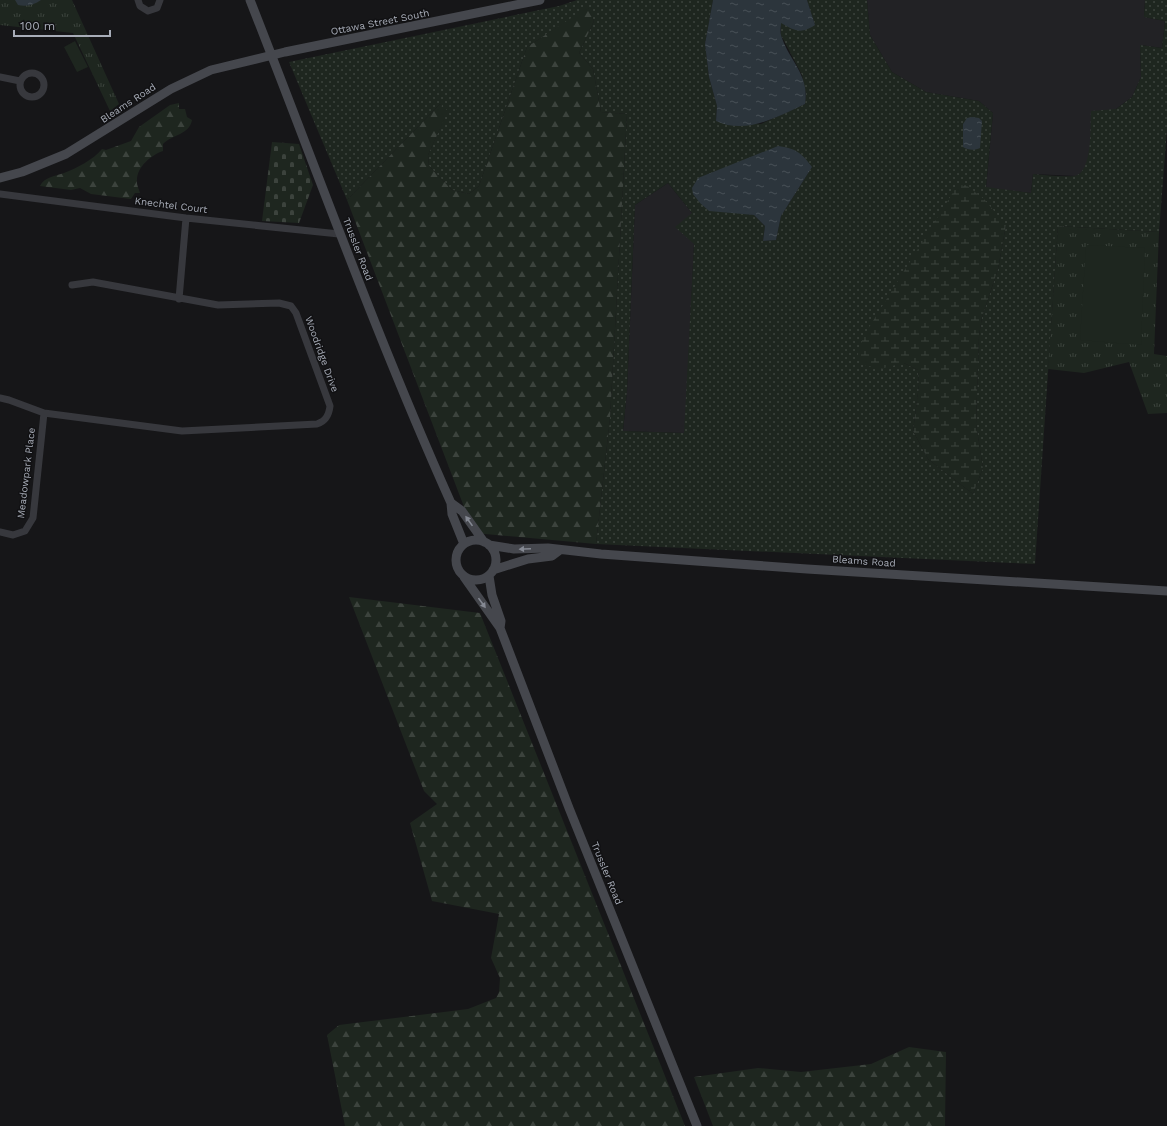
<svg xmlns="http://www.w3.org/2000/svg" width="1167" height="1126" font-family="'Work Sans',sans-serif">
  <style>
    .built { fill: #222225 }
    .grass { fill: url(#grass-dots); fill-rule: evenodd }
    .forest { fill: url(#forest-firs) }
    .wetland { fill: url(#wetland-marsh) }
    .cemetery { fill: url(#cemetery-stones) }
    .park { fill: url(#park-tufts) }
    .garden { fill: #1e261f }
    .water { fill: url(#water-ripples) }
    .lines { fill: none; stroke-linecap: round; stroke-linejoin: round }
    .minor { stroke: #37383d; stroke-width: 7 }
    .secondary { stroke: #45474d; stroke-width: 9 }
    .oneway { fill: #858993 }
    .labels { text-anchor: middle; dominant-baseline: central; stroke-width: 3; stroke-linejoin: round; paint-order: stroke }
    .street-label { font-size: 10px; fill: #a8adb8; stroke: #111113 }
  </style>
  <defs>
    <pattern id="grass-dots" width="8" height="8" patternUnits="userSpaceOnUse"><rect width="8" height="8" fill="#1e261f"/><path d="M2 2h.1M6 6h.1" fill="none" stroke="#3c433d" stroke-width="1.8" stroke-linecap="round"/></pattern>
    <pattern id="forest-firs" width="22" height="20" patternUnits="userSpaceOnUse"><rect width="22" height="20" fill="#1e261f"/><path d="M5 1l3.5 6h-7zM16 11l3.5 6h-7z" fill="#3c433d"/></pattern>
    <pattern id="wetland-marsh" width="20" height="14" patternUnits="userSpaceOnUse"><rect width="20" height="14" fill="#1e261f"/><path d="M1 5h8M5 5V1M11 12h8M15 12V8" fill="none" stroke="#3c433d"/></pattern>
    <pattern id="cemetery-stones" width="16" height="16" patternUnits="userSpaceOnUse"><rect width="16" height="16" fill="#1e261f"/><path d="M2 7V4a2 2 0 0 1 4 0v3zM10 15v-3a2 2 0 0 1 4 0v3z" fill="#3c433d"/></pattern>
    <pattern id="park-tufts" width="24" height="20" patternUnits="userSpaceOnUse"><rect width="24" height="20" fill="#1e261f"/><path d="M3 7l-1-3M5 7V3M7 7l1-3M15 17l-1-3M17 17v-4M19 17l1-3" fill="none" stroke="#3c433d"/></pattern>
    <pattern id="water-ripples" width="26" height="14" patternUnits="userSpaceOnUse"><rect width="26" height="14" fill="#2c353c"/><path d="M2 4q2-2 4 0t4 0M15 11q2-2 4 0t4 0" fill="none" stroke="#485056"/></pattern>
  </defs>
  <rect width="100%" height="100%" fill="#161618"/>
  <path class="built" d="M 867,0 L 1145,0 L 1144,17 L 1165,21 L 1162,48 L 1140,45 L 1141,77 L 1132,97 L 1116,109 L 1084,171 L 1076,176 L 1033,174 L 1031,193 L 986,188 L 993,113 L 979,101 L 926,92 L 892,72 L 870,35 Z
    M 668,183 L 692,213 L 694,244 L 685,433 L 623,431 L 627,391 L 635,205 Z"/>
  <path class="grass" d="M 577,0 L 713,0 L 705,44 L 709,77 L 717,106 L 716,121 L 761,124 L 805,104 L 806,94 L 802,75 L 781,35 L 781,22 L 815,25 L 807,0 L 867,0 L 870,35 L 892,72 L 926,92 L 979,101 L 993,113 L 986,187 L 1031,193 L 1033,174 C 1046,175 1061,177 1074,176 C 1093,174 1090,125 1091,111 L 1116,109 L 1132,97 L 1141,77 L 1140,45 L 1162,48 L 1165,21 L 1144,17 L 1145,0 L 1167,0 L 1167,129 L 1159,232 L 1058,226 L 1035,564 L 596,544 L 610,418 L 627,114 L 601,112 L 593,69 L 579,53 L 594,21 L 588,8 L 527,47 L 479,186 L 469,194 L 452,190 L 429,166 L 428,155 L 447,112 L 440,104 L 347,200 L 289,62 L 559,6 ZM 812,167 L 781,216 L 776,240 L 763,241 L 765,226 L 754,215 L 740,213 ZM 668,183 L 692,213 L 675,227 L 694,244 L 684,433 L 623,431 L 627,391 L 635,205 ZM 1006,225 L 998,269 L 982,317 L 979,336 L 976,424 L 983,468 L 973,494 L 928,459 L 913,431 L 919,385 L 918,370 L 904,363 Z"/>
  <path class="forest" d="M 588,7 L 594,21 L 579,53 L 593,69 L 601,112 L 627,114 L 610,418 L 596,544 L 474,533 L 347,200 L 440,104 L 448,111 L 428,155 L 429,166 L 452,190 L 469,194 L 479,186 L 527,47 Z
    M 179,103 L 179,109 L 185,109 L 187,117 L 192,120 C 189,135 173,134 163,144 L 163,151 C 151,155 137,167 137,180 C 136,184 139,189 140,193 L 135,193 L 131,199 L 91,194 L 80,188 L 71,190 L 40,186 C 44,177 56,176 64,173 C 77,168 93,160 102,149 L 106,150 L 131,141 L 139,127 L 170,105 Z
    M 349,597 L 480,613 L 685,1126 L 345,1126 L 327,1035 L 339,1025 L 468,1009 L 496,998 L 499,992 L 500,978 L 491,958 L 499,914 L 432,901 L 410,823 L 437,804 L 424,791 Z
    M 909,1047 L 946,1052 L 945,1126 L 713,1126 L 694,1077 L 758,1068 L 801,1072 L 871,1064 Z"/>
  <path class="wetland" d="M 966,185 L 984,199 L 1006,225 L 998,269 L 982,317 L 979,336 L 976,424 L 983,468 L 973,494 L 928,459 L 913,431 L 919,385 L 918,370 L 904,363 L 880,369 L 861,364 L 858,354 L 863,337 L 957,186 Z"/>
  <path class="cemetery" d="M 272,142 L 299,144 L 313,185 L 299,223 L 262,221 Z"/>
  <path class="park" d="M 0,0 L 72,0 L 119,104 L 110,111 L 73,33 L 0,25 Z
    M 1058,226 L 1159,232 L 1154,354 L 1167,356 L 1167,413 L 1148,414 L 1129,362 L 1084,373 L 1048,369 Z"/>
  <path class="garden" d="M 75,41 L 88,67 L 77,72 L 64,47 Z
    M 1086,245 L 1145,248 L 1141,345 L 1080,340 Z"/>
  <path class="water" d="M 15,0 L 41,0 C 34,5 26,7 18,5 Z
    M 713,0 L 807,0 L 815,25 C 800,35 794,30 781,23 C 781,26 780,31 781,35 C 788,60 810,74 805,104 C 777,117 746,135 716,121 L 717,106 L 709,77 L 705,44 Z
    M 972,117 L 979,118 L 982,121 L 980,148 C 974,151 968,150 963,147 L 963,124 L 967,118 Z
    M 778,146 C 795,148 802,153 812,167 L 781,216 L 776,240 L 763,241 L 765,226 L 754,215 L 709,211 L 700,203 L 693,194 L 692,188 L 698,178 Z"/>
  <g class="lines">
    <path class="minor" d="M 138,0 L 140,6 L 148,11 L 157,8 L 160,0
      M20 85a12 12 0 1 1 24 0a12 12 0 1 1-24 0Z
      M 0,77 L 20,81
      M 0,194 L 186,218 L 339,234
      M 179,299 L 186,218
      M 0,398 L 9,400 L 44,413 L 182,431 L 317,424 C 326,421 329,415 330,406 L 296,313 L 291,306 L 279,303 L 218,305 L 93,282 L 72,285
      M 0,532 L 13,535 L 25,531 L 33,518 L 44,413"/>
    <path class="secondary" d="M 250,0 C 316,168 377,338 451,503 L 452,514 L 464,544
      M 0,178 L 22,172 L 66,154 L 171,89 L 211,70 L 285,52 L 540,0
      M 451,503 L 462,511 L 484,542
      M456 560a20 20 0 1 1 40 0a20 20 0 1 1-40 0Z
      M 489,545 L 514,549 L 548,548 L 601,554 L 807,569 L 1167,591
      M 493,570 L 528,559 L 552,556 L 560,550
      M 489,576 L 492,595 L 501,621 L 500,628
      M 464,577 L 500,628 L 569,808 L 697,1126"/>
  </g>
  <defs><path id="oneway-solid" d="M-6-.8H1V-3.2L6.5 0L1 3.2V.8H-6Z"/></defs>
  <g class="oneway">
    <use href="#oneway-solid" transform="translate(469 521) rotate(-125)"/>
    <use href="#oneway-solid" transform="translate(525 549) rotate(177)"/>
    <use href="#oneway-solid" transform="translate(482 603) rotate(54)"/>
  </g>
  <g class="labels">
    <g class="street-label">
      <text transform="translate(380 22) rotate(-11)">Ottawa Street South</text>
      <text transform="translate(128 103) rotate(-33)">Bleams Road</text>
      <text transform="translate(171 205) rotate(7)">Knechtel Court</text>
      <text transform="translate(358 249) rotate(69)">Trussler Road</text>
      <text transform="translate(322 354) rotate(70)">Woodridge Drive</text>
      <text transform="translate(26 473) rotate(-83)">Meadowpark Place</text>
      <text transform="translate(864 561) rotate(4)">Bleams Road</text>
      <text transform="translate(607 873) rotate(68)">Trussler Road</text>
    </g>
  </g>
  <path d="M14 30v6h96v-6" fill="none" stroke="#a8adb8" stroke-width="2"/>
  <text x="20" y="30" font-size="12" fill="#a8adb8" stroke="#111113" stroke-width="3" paint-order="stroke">100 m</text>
</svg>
